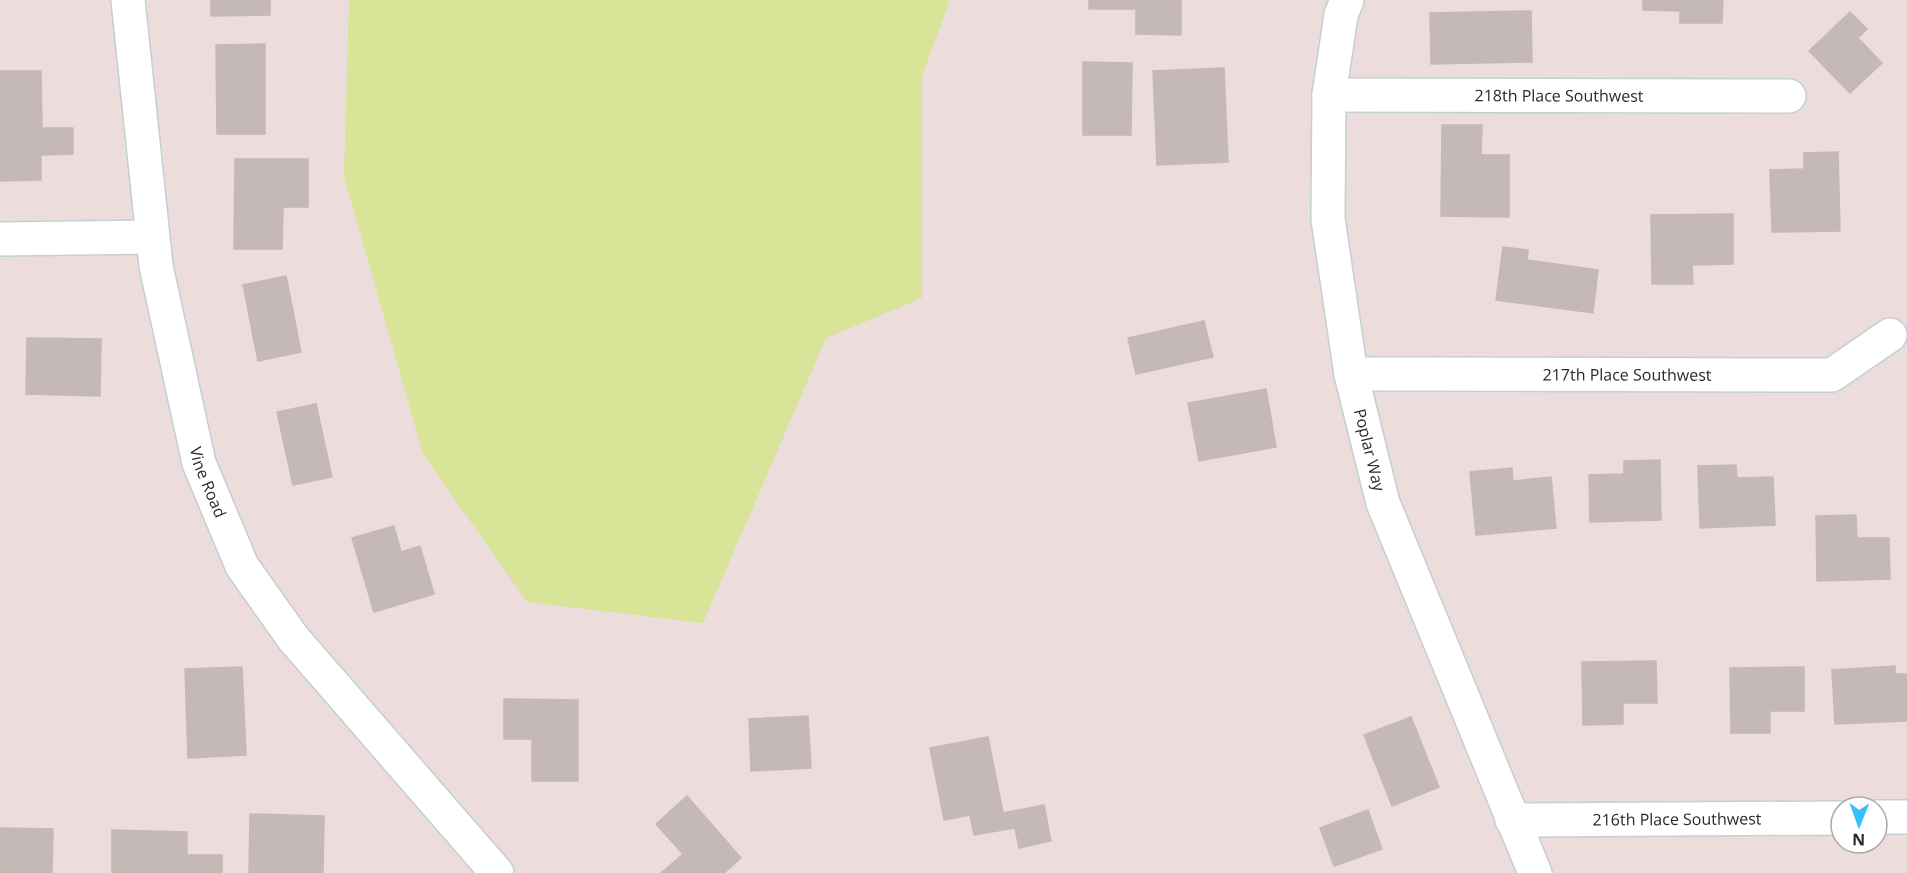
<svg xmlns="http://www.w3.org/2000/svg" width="1907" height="873" font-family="'Open Sans',sans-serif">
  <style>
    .green { fill: #d8e497 }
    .building { fill: #c4b9b7; stroke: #c7b8b5; stroke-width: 1.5 }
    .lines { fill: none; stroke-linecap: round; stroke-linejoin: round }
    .minor-casing { stroke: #c4cfd4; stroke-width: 36 }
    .tertiary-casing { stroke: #c4cfd4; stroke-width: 36 }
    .secondary-casing { stroke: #c4cfd4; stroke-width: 36 }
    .minor { stroke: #fff; stroke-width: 33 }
    .tertiary { stroke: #fff; stroke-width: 33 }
    .secondary { stroke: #fff; stroke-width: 33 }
    .labels { text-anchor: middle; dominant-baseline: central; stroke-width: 4.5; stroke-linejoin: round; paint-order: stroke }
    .street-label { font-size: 16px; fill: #2a2a2a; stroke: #fff }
  </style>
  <rect width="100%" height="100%" fill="#ecdcdb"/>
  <path class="green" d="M 349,0 L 950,0 L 922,76 L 922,298 L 826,338 L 703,623 L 527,602 L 423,454 L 344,177 Z"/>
  <path class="building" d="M 211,0 L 270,0 L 270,15 L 211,16 Z
    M 1089,0 L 1181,0 L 1181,35 L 1136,34 L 1136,9 L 1089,9 Z
    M 1643,0 L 1723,0 L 1722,23 L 1680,23 L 1680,11 L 1643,10 Z
    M 1531,11 L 1532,62 L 1431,64 L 1430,13 Z
    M 1850,12 L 1867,29 L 1858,38 L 1882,63 L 1850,93 L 1809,51 Z
    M 265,44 L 265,134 L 217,134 L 216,45 Z
    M 1083,62 L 1132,63 L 1131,135 L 1083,135 Z
    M 1224,68 L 1228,162 L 1157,165 L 1153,71 Z
    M 0,71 L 41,71 L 42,128 L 73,128 L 73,154 L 41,155 L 41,180 L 0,181 Z
    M 1442,125 L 1482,125 L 1481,155 L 1509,155 L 1509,217 L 1441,216 Z
    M 1838,152 L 1840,231 L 1772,232 L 1770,170 L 1804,169 L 1804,153 Z
    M 235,159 L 308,159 L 308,207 L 283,207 L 282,249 L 234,249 Z
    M 1733,214 L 1733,264 L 1692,265 L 1693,284 L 1652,284 L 1651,215 Z
    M 1503,247 L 1528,250 L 1527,260 L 1598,270 L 1593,313 L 1496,300 Z
    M 286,276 L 301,352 L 258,361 L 243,285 Z
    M 1204,321 L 1213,357 L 1136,374 L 1128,338 Z
    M 27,338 L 101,339 L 100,396 L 26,394 Z
    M 1266,389 L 1276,447 L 1199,461 L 1188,403 Z
    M 316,404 L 332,477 L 293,485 L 277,412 Z
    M 1660,460 L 1661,520 L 1590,522 L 1589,475 L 1624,474 L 1624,461 Z
    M 1736,465 L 1737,478 L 1773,477 L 1775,525 L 1700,528 L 1698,466 Z
    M 1512,468 L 1513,481 L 1551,477 L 1556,528 L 1476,535 L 1470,472 Z
    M 1856,515 L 1857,538 L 1889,538 L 1890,579 L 1817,581 L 1816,516 Z
    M 394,526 L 401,552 L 420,546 L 434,594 L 374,612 L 352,538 Z
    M 1656,661 L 1657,703 L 1623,703 L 1623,724 L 1583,725 L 1582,662 Z
    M 1895,666 L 1895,674 L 1907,674 L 1907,721 L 1835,724 L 1832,670 Z
    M 242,667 L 246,755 L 188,758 L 185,669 Z
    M 1804,667 L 1804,711 L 1770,711 L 1770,733 L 1731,733 L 1730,668 Z
    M 504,699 L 578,700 L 578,781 L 532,781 L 532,739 L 504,739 Z
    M 808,716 L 811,768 L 751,771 L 749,719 Z
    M 1411,717 L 1439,787 L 1392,806 L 1364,735 Z
    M 988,737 L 1003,813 L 1044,805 L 1051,841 L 1019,848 L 1015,828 L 974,835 L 970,815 L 944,820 L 930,748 Z
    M 687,796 L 741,858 L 724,873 L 661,873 L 683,854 L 656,824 Z
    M 1368,810 L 1382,849 L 1334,866 L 1320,828 Z
    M 250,814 L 324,816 L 323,873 L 249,873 Z
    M 0,828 L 53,829 L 52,873 L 0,873 Z
    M 112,830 L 187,832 L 187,855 L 222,855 L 222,873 L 112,873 Z"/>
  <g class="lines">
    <g class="minor-casing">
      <g id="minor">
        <path id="s1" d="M 1329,95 L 1789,96"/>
        <path d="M 0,239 L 152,237"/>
        <path id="s2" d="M 1351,374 L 1832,375 L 1890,335"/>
        <path d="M 1877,817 L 1907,817"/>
        <path id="s3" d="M 1512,820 L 1841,818"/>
      </g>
    </g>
    <g class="tertiary-casing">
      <g id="tertiary">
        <path id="s4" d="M 128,0 L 156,266 L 199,463 L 242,566 L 293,638 L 497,873"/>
      </g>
    </g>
    <g class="secondary-casing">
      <g id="secondary">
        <path id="s5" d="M 1347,0 L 1341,15 L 1329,95 L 1328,219 L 1351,374 L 1383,503 L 1535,873"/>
      </g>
    </g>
    <use href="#minor" class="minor"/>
    <use href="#tertiary" class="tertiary"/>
    <use href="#secondary" class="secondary"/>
  </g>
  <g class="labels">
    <g class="street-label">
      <text stroke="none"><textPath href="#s1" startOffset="230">218th Place Southwest</textPath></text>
      <text stroke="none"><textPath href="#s2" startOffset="276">217th Place Southwest</textPath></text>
      <text stroke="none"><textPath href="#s5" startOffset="456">Poplar Way</textPath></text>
      <text stroke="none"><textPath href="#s4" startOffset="490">Vine Road</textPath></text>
      <text stroke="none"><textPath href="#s3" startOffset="165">216th Place Southwest</textPath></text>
    </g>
  </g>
  <g transform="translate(1859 825) rotate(181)"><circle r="28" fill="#ffffff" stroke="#aaaaaa" stroke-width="1.5"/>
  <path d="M0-4.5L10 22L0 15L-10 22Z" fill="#38c0fc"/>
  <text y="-9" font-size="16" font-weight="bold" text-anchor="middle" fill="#2a2a2a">N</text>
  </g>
</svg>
